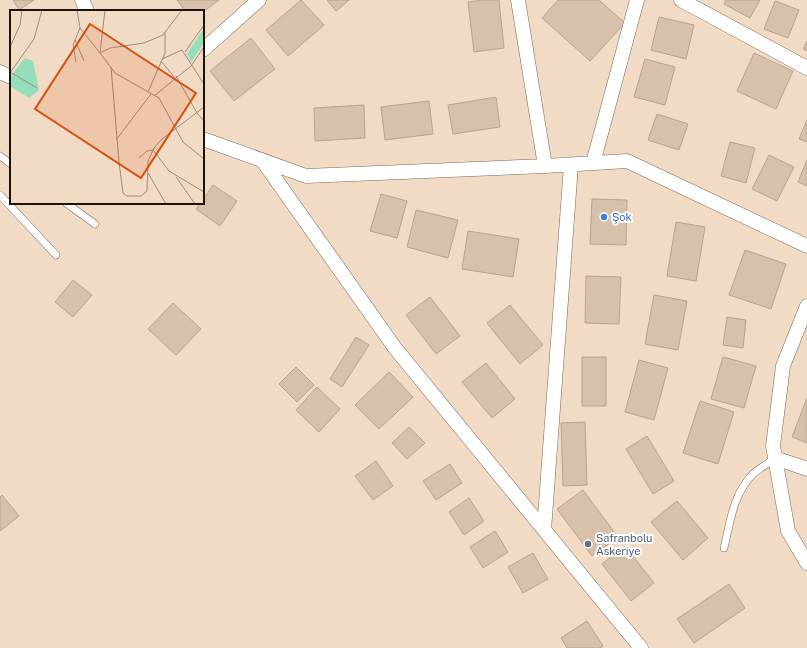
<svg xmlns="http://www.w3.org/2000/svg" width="807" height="648" font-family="'Public Sans',sans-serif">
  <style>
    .building { fill: #d7c1ab; stroke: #b9a38e }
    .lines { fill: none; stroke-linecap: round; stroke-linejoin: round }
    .service-casing { stroke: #7b6753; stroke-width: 8 }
    .minor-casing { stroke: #7b6753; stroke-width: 15 }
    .service { stroke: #fff; stroke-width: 7 }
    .minor { stroke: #fff; stroke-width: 14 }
    .shop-dot { fill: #3f7fe0; stroke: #fff; stroke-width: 1.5 }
    .service-dot { fill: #5c6f8a; stroke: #fff; stroke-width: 1.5 }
    .labels { text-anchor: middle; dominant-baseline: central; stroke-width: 4; stroke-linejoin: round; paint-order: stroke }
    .shop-label { font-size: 11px; fill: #366cbe; stroke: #fff; text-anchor: start }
    .service-label { font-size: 11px; fill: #4e5e75; stroke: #fff; text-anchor: start }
    .inset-road { fill: none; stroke: #9c8b7b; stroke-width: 1 }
    .view { fill: #d4520c; fill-opacity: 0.15; stroke: #d4520c; stroke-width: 2 }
    .inset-edge { fill: none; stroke: #1b130c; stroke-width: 2 }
  </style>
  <rect width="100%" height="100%" fill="#f2dbc5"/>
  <path class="building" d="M 13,0 L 34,0 L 19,10 Z
    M 177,0 L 219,0 L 203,12 L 203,11 L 185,11 Z
    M 301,0 L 324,25 L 288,56 L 266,30 Z
    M 327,0 L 349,0 L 336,11 Z
    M 482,0 L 499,0 L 504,48 L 474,52 L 468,2 Z
    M 558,0 L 599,0 L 625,23 L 590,61 L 542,18 Z
    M 726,0 L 760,0 L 750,18 L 724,4 Z
    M 775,1 L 799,10 L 788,38 L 764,29 Z
    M 659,17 L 694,25 L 686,59 L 651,50 Z
    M 251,38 L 275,69 L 234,101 L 210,71 Z
    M 807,41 L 807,51 L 803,49 Z
    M 754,53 L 793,71 L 776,109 L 737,91 Z
    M 645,59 L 675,67 L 665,105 L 634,97 Z
    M 496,97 L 500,127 L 453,134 L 448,105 Z
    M 429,101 L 433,134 L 385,140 L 381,107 Z
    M 364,105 L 365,138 L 315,141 L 314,108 Z
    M 657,114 L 688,124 L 679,150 L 648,140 Z
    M 807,120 L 807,142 L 799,139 Z
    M 730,142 L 755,148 L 746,183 L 721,176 Z
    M 769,155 L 794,167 L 777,201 L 752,189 Z
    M 807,160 L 807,186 L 798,182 Z
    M 213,185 L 237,201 L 220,226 L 196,209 L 201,203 L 203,203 L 203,200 Z
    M 381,194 L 407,201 L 397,238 L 370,231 Z
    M 592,199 L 627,200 L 626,245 L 590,244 Z
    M 416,210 L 458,220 L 448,258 L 407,247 Z
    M 676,222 L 705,227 L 696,281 L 667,276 Z
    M 468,231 L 519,239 L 513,277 L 462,269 Z
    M 745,250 L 786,264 L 771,309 L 729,295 Z
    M 586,276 L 621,277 L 619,324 L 585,323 Z
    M 73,280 L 92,295 L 73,317 L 55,302 Z
    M 654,295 L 687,301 L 678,350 L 645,344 Z
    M 430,297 L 460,336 L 436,354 L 406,315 Z
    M 173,303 L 201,329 L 176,355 L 148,329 Z
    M 510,305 L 543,345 L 520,364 L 487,323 Z
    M 727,317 L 746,320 L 743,348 L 723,345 Z
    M 356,337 L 369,345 L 342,387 L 330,379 Z
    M 582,357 L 606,357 L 606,406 L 582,406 Z
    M 723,357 L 756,366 L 744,408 L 711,399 Z
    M 639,360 L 668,368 L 654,420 L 625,412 Z
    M 486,363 L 515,399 L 492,418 L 462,382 Z
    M 296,367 L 314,385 L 297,402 L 279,384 Z
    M 389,372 L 413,397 L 379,429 L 355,405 Z
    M 317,387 L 340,409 L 319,432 L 296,410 Z
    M 807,398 L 807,443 L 792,437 Z
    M 700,401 L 734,412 L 718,464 L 683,453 Z
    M 585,422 L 587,485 L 563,486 L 561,423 Z
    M 409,427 L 425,443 L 407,459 L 392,443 Z
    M 647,436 L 674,481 L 653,494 L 626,449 Z
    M 376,461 L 393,486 L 373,500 L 355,476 Z
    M 450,464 L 462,483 L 436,500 L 423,481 Z
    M 583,490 L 618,537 L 592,556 L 557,509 Z
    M 2,495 L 19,516 L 0,531 L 0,497 Z
    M 469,498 L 484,521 L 464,535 L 449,512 Z
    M 677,501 L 708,538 L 683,560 L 651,522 Z
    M 495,531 L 508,552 L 483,568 L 470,547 Z
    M 625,546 L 654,583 L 631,601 L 602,564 Z
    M 533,553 L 548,579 L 523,593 L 508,567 Z
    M 729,584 L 745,608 L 694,643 L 677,619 Z
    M 587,621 L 603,646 L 600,648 L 567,648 L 561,638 Z"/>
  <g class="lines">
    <g class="service-casing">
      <path id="service" d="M 0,156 L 11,164
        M 0,195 L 56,255
        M 66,203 L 95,224
        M 724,548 C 730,523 733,494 753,474 C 759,468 768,464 775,458"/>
    </g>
    <g class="minor-casing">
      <path id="minor" d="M 82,0 L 87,11
        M 518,0 L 545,166
        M 681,0 L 807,68
        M 203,50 L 259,0
        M 0,72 L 11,77
        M 203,139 L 306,176 L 545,166 L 627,161 L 807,246
        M 262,160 L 395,348 L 641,648
        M 593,163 L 637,0
        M 807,306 L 783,366 L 773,446 L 788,531 L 807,563
        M 775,458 L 807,469
        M 544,530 L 571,165"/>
    </g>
    <use href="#service" class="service"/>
    <use href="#minor" class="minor"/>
  </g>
  <circle class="shop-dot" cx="604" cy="217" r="4"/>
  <circle class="service-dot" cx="588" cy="544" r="4"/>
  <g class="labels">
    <g class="shop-label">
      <text x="612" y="217">Şok</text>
    </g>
    <g class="service-label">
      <text x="596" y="538">Safranbolu<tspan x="596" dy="13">Askeriye</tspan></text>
    </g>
  </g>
  <g transform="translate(10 10)">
    <rect width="194" height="194" fill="#f2dbc5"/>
    <path d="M 194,18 L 194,33 L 181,52 L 177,44 ZM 15,48 L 23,51 L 29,80 L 19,88 L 0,76 L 0,67 Z" fill="#94debb"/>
    <path class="inset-road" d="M 67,0 L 70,18 L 90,43 L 100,38 L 134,33 L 153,25 L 172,0M 95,0 L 90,43 L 105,63 L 149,88 L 173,132 L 194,149M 65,30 L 74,51M 0,37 L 10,15 L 12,0M 175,42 L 194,15M 152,49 L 172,40 L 194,74M 151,51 L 165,68M 66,52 L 63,35 L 70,18M 101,57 L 109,152 L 113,183 L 117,186 L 131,186 L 137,181 L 138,151 L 144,138 L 152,129 L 194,97M 0,62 L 27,78M 0,63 L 24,29 L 32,0M 166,66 L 187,103 L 194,111M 138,82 L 155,43 L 155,23M 144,86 L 181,56 L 194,37M 106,130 L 141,84M 129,148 L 137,141 L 143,140 L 159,161 L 194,182M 138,163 L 156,194M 166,167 L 185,194"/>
    <path class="view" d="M 80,14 L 186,83 L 131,168 L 25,99 Z"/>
    <rect width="194" height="194" class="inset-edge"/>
  </g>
</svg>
